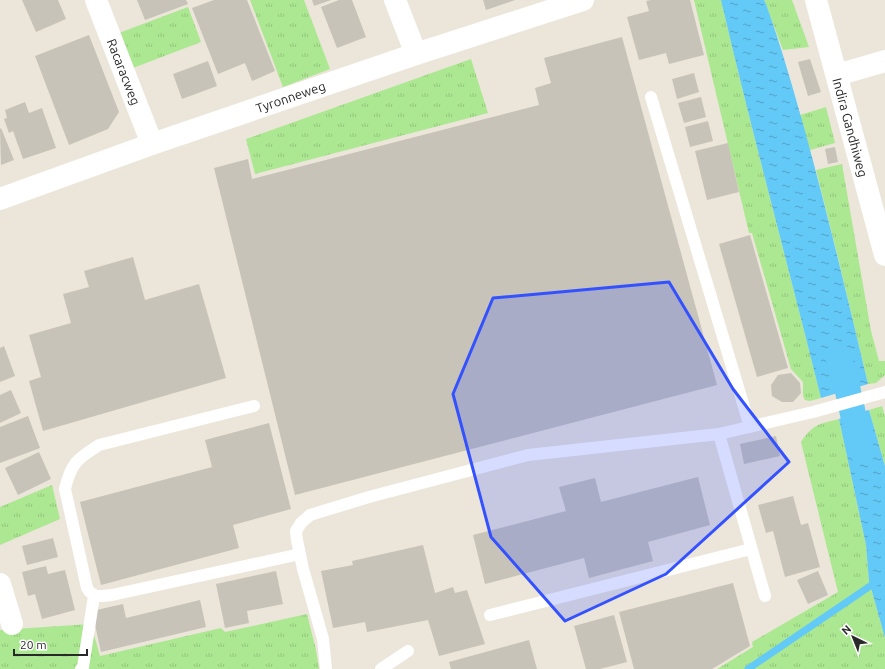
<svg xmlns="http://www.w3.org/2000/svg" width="885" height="669" font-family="Ubuntu,sans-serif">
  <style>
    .grass { fill: url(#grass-tufts) }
    .water { fill: url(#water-ripples) }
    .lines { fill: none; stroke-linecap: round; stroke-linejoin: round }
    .stream { stroke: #63c9f7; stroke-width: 7 }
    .canal { stroke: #63c9f7; stroke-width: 26 }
    .building { fill: #c7c3b8 }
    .service { stroke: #fff; stroke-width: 12 }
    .minor { stroke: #fff; stroke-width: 22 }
    .secondary { stroke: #fff; stroke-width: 22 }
    .marked { fill: #3451ff; fill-opacity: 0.2; stroke: #3451ff; stroke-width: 3; stroke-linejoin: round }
    .labels { text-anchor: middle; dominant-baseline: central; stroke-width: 3; stroke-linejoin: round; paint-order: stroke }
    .street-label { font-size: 13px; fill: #292929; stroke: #fff }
  </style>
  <defs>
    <pattern id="grass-tufts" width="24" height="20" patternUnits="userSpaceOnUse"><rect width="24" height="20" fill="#abe891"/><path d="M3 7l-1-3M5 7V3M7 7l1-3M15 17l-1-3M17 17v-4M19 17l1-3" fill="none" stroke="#93c77d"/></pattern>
    <pattern id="water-ripples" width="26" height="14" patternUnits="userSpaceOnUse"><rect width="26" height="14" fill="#63c9f7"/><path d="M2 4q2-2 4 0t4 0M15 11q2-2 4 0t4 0" fill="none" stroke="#52a3c8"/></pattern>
  </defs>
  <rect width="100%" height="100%" fill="#ece5d9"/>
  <path class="grass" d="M 250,0 L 304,0 L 330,69 L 283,87 Z
    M 694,0 L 721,0 C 752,133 788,265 821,398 L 810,401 L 805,400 L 803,396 L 803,382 L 791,369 L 752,233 L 749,233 Z
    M 764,0 L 792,0 L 809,47 L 783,50 Z
    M 188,7 L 201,42 L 133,68 L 119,33 Z
    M 471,59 L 488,113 L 255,174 L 246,139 Z
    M 826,107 L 835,143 L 810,150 L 800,115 Z
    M 842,164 L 871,331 L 879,361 L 885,361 L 885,375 L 876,383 L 868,384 L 838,258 L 816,170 Z
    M 882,406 L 885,416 L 885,466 L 869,410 Z
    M 839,419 L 866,545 L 869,581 L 885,638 L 885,669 L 717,669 L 753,647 L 752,642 L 838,592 L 801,442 C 813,424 819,424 839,419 Z
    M 52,485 L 60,519 L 0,545 L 0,507 Z
    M 307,614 L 316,650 L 319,669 L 0,669 L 0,630 L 91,624 L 100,656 L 221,628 L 225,632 Z"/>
  <path class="water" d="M 721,0 L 764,0 L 766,4 C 781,46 793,88 805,131 C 828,215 848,300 868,384 L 821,398 C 788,265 752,133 721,0 Z
    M 869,410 L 885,466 L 885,638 L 869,581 L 866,545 L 839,419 Z"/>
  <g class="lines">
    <path class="stream" d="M 748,669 L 885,576"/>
    <path class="canal" d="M 838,356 L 847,387 L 861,450"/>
  </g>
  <path class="building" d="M 22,0 L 58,0 L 66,19 L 36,32 Z
    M 137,0 L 186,0 L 188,4 L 145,20 Z
    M 214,0 L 247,0 L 275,71 L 252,81 L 245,63 L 218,74 L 192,8 Z
    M 312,0 L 331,0 L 314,6 Z
    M 339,0 L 352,0 L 366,37 L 337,48 L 321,7 Z
    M 483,0 L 515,0 L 486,10 Z
    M 651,0 L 690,0 L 704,55 L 669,64 L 666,53 L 639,60 L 627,17 L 649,11 L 646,1 Z
    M 89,35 L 119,112 L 108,129 L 69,145 L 35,56 Z
    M 622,37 L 717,385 L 295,495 L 214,168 L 248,159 L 252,179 L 539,105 L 535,88 L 551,83 L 544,58 Z
    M 810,59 L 821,92 L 808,96 L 798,62 Z
    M 208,61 L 217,86 L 182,99 L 173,74 Z
    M 694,73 L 699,92 L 677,99 L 672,79 Z
    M 701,97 L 706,117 L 684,123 L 678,103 Z
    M 25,102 L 29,113 L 42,108 L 56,148 L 23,159 L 13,131 L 9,133 L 4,119 L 7,118 L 5,110 Z
    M 708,121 L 713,141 L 690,147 L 685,127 Z
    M 1,128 L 14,160 L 1,165 L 0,129 Z
    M 728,143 L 739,192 L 707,200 L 695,151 Z
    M 835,147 L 838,162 L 828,164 L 825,149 Z
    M 750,235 L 788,368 L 757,377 L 719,244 Z
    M 133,257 L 145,300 L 199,284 L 226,378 L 43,431 L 29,381 L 41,377 L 29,335 L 71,323 L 63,294 L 89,287 L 84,271 Z
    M 4,346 L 15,376 L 0,382 L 0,348 Z
    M 791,373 L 800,383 L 801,393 L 793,402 L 782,402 L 772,396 L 771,385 L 778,375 Z
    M 11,390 L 21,413 L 0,423 L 0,395 Z
    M 28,416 L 40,448 L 0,463 L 0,427 Z
    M 269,423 L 291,509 L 233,525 L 239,548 L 101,585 L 80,502 L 212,467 L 205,440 Z
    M 776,436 L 780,456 L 744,464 L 740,444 Z
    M 39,452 L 51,479 L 18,495 L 5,468 Z
    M 698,477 L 710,525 L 648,542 L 653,561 L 589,578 L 584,558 L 485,584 L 473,535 L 566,511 L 559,487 L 595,478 L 601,502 Z
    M 793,496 L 801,525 L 808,523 L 820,567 L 785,577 L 773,531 L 766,533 L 758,505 Z
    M 53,538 L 58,557 L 27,565 L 22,546 Z
    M 423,545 L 435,593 L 453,587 L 455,593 L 467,590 L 485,644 L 439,656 L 428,620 L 367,632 L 365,622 L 333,628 L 321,571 L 353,565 L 352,561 Z
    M 46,566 L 48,574 L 65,570 L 75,610 L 42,619 L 35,594 L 28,596 L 22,572 Z
    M 276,571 L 283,604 L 247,611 L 249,623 L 225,628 L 216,584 Z
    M 818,571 L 828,595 L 808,604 L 797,580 Z
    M 733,583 L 750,646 L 712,669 L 634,669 L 619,612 Z
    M 200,600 L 206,627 L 101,652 L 92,611 L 123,604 L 126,618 Z
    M 614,615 L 627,662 L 600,669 L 586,669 L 574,626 Z
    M 529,640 L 537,669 L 451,669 L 449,662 Z"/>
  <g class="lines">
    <path class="service" d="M 651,97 L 750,427
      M 254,406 L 99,445 C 77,459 71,463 65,489 L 87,588 C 93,599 101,596 112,595 L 300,554
      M 719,434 L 765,596
      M 490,615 L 751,549
      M 81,669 L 83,667 L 94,596
      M 326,669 L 323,639 L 303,569 L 297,540 L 296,531 L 301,523 L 310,515 L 369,497 L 528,455 L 719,434 L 813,412 L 885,392
      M 381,669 L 408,651"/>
    <g class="minor">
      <path id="s1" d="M 96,0 L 152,144"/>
      <path d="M 395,0 L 416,54"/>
      <path d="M 837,75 L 885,61"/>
      <path id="s2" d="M 0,199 L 152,144 L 416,54 L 583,0"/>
      <path d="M 0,584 L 12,624"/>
    </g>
    <path class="secondary" id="s3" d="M 816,0 L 885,255"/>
  </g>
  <path class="marked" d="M 669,282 L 733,389 L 789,462 L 666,574 L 565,621 L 491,537 L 453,394 L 493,298 Z"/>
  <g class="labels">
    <g class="street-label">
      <text stroke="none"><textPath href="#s1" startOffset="77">Racaracweg</textPath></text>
      <text stroke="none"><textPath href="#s2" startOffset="308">Tyronneweg</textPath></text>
      <text stroke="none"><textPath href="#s3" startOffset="132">Indira Gandhiweg</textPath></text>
    </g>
  </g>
  <g transform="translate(853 637) rotate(317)" stroke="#ffffff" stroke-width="3" paint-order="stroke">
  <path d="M0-3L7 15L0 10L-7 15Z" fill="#292929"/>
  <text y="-6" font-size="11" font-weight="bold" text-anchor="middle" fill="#292929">N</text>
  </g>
  <path d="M14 649v6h73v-6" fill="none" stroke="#292929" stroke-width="2"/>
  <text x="20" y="649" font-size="12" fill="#292929" stroke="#ffffff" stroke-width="3" paint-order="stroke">20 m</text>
</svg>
